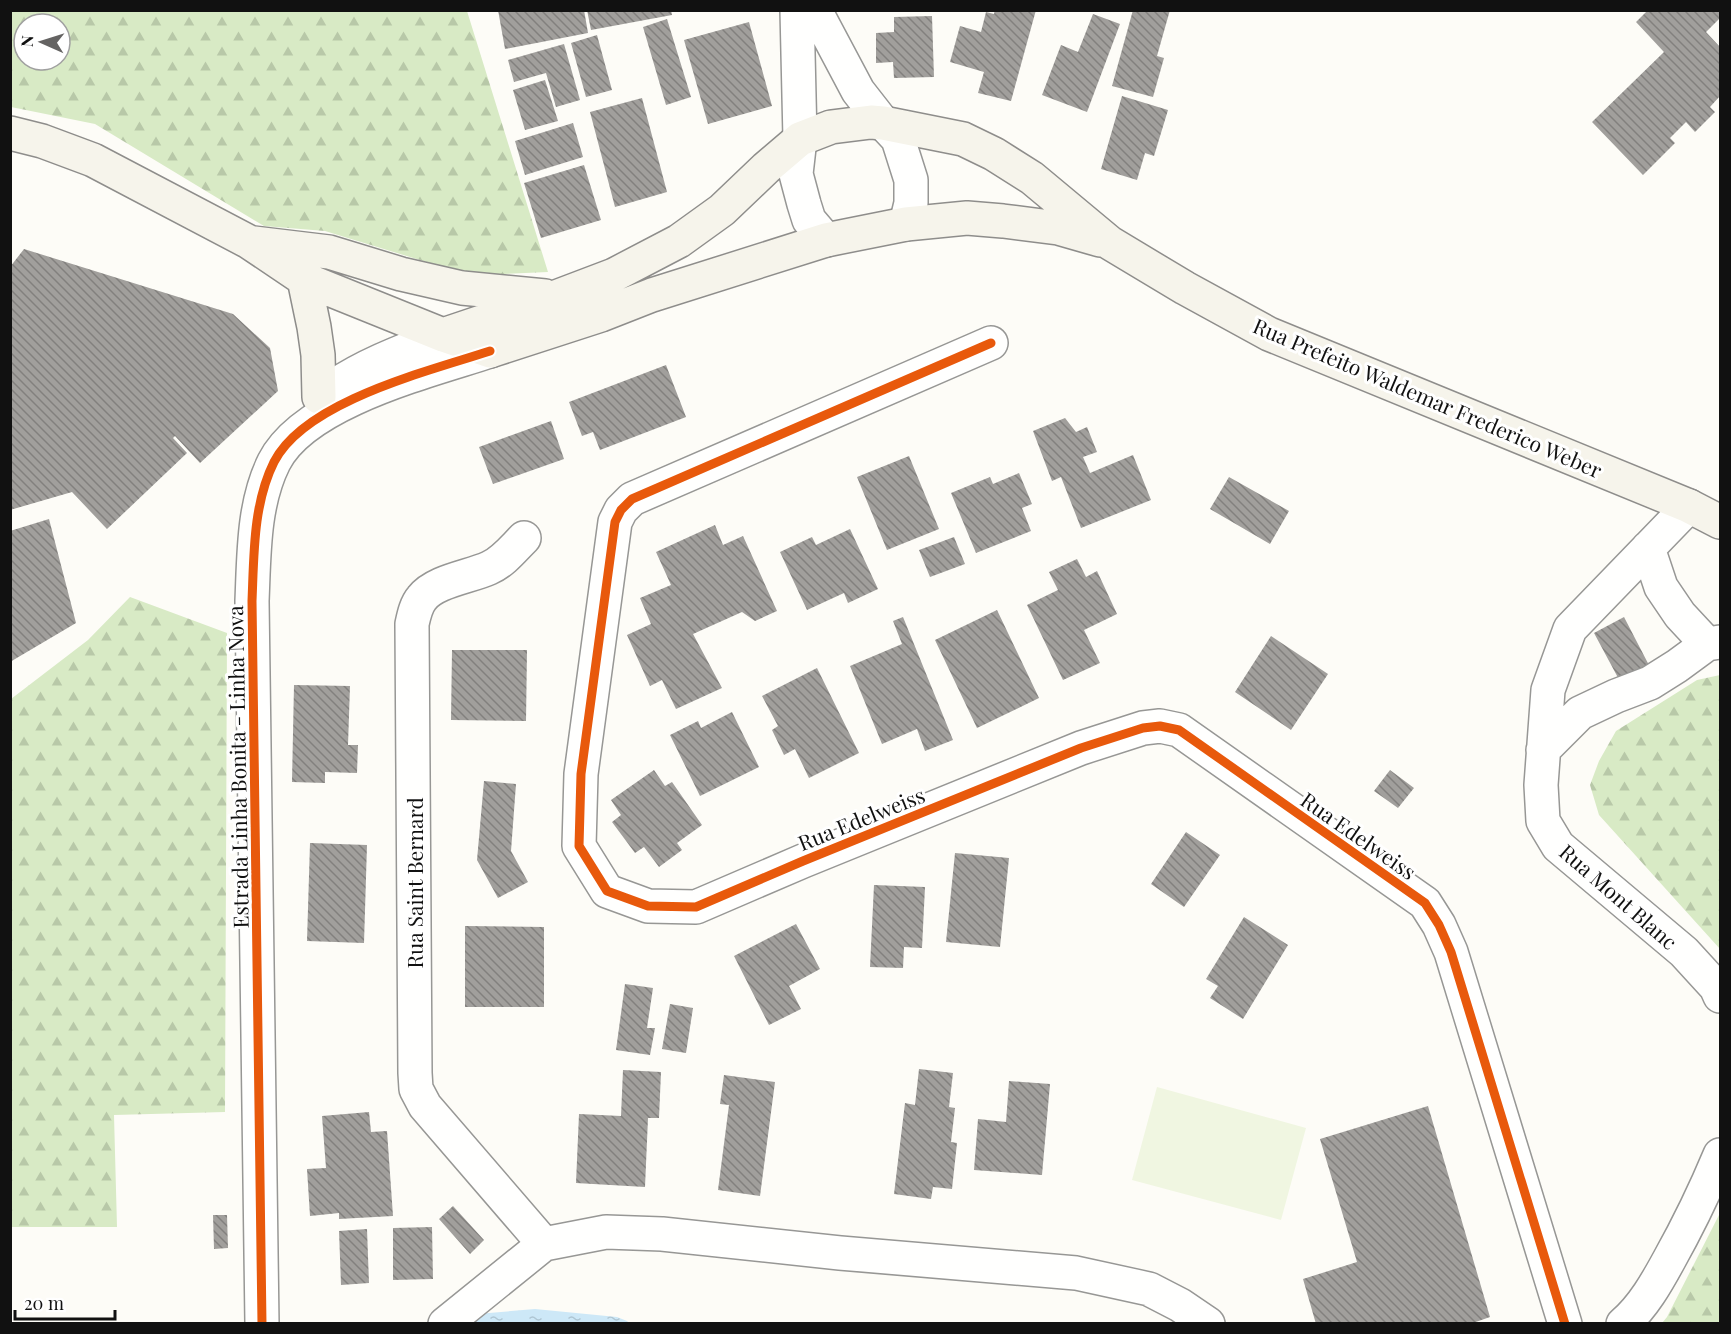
<svg xmlns="http://www.w3.org/2000/svg" width="1731" height="1334" font-family="'Playfair Display',serif">
  <style>
    .forest { fill: url(#forest-firs); fill-rule: evenodd }
    .pitch { fill: #f0f6e1 }
    .water { fill: url(#water-ripples) }
    .building { fill: url(#building-back-hatch) }
    .lines { fill: none; stroke-linecap: round; stroke-linejoin: round }
    .minor-casing { stroke: #979795; stroke-width: 36 }
    .tertiary-casing { stroke: #979795; stroke-width: 36 }
    .secondary-casing { stroke: #8e8d8b; stroke-width: 36 }
    .minor { stroke: #fffffe; stroke-width: 33 }
    .tertiary { stroke: #fffffe; stroke-width: 33 }
    .secondary { stroke: #f6f4eb; stroke-width: 33 }
    .cycleway-casing { stroke: #fff; stroke-width: 13 }
    .cycleway { stroke: #e8590c; stroke-width: 9 }
    .labels { text-anchor: middle; dominant-baseline: central; stroke-width: 6; stroke-linejoin: round; paint-order: stroke }
    .street-label { font-size: 21px; fill: #111; stroke: #fff }
  </style>
  <defs>
    <pattern id="forest-firs" width="22" height="20" patternUnits="userSpaceOnUse" patternTransform="scale(1.5)"><rect width="22" height="20" fill="#d8eac5"/><path d="M5 1l3.5 6h-7zM16 11l3.5 6h-7z" fill="#b8c8a8"/></pattern>
    <pattern id="water-ripples" width="26" height="14" patternUnits="userSpaceOnUse" patternTransform="scale(1.5)"><rect width="26" height="14" fill="#cde8f7"/><path d="M2 4q2-2 4 0t4 0M15 11q2-2 4 0t4 0" fill="none" stroke="#afc6d3"/></pattern>
    <pattern id="building-back-hatch" width="6" height="6" patternUnits="userSpaceOnUse" patternTransform="scale(1.5)"><rect width="6" height="6" fill="#a19f9c"/><path d="M-1 5l2 2M0 0l6 6M5-1l2 2" fill="none" stroke="#82807e"/></pattern>
  </defs>
  <rect width="100%" height="100%" fill="#fdfcf7"/>
  <path class="forest" d="M 10,11 L 467,11 L 548,272 L 480,275 L 446,268 L 325,231 L 264,226 L 95,124 L 11,107 ZM 24,24 L 60,24 L 60,60 L 24,60 Z
    M 130,597 L 227,633 L 225,1112 L 114,1115 L 117,1227 L 11,1227 L 11,699 L 88,640 Z
    M 1720,675 L 1720,949 L 1599,815 L 1590,785 L 1599,761 L 1616,731 L 1697,680 Z
    M 1720,1213 L 1720,1323 L 1662,1323 L 1667,1317 Z"/>
  <path class="pitch" d="M 1157,1087 L 1306,1128 L 1281,1220 L 1132,1180 Z"/>
  <path class="water" d="M 535,1309 L 617,1317 L 627,1321 L 629,1323 L 472,1324 L 477,1314 Z"/>
  <path class="building" d="M 498,10 L 584,10 L 588,33 L 505,49 Z
    M 587,10 L 671,10 L 672,15 L 591,30 Z
    M 995,10 L 1036,10 L 1011,101 L 978,93 L 984,72 L 950,62 L 960,26 L 981,32 L 986,12 L 994,14 Z
    M 1133,10 L 1170,10 L 1157,56 L 1164,58 L 1153,97 L 1112,86 Z
    M 1648,10 L 1720,10 L 1720,18 L 1706,32 L 1720,47 L 1720,96 L 1710,107 L 1715,112 L 1695,132 L 1686,122 L 1670,138 L 1675,143 L 1643,175 L 1592,122 L 1664,52 L 1636,22 Z
    M 1093,14 L 1120,24 L 1087,112 L 1042,95 L 1061,45 L 1078,52 Z
    M 932,16 L 934,77 L 894,78 L 893,62 L 876,63 L 876,33 L 894,32 L 894,17 Z
    M 667,19 L 691,97 L 666,105 L 643,27 Z
    M 749,22 L 772,106 L 708,124 L 684,40 Z
    M 597,35 L 612,90 L 586,97 L 571,43 Z
    M 564,44 L 580,100 L 556,107 L 546,73 L 514,82 L 508,60 Z
    M 545,80 L 558,121 L 525,130 L 513,90 Z
    M 1122,96 L 1168,110 L 1154,156 L 1145,153 L 1137,180 L 1101,169 Z
    M 642,98 L 667,192 L 615,207 L 590,112 Z
    M 573,123 L 583,157 L 525,175 L 515,141 Z
    M 584,165 L 601,220 L 541,238 L 524,183 Z
    M 24,249 L 233,314 L 270,348 L 278,391 L 200,463 L 175,436 L 173,438 L 187,453 L 107,529 L 72,492 L 10,510 L 10,267 Z
    M 666,365 L 686,417 L 600,450 L 593,432 L 582,436 L 569,402 Z
    M 1065,418 L 1076,432 L 1087,427 L 1097,452 L 1083,457 L 1090,473 L 1133,455 L 1151,500 L 1081,528 L 1061,477 L 1052,481 L 1033,431 Z
    M 551,421 L 564,459 L 493,484 L 479,447 Z
    M 909,456 L 939,529 L 887,550 L 857,477 Z
    M 1019,473 L 1032,504 L 1022,508 L 1031,531 L 976,553 L 951,493 L 990,477 L 993,484 Z
    M 1229,477 L 1289,511 L 1270,544 L 1210,509 Z
    M 49,519 L 76,623 L 10,662 L 10,531 Z
    M 715,525 L 723,545 L 743,536 L 777,611 L 755,621 L 742,612 L 693,634 L 722,688 L 676,709 L 662,680 L 650,686 L 627,635 L 651,624 L 640,598 L 671,585 L 656,552 Z
    M 850,529 L 878,589 L 848,603 L 844,593 L 807,610 L 780,552 L 812,537 L 816,545 Z
    M 954,537 L 965,564 L 930,577 L 919,550 Z
    M 1077,559 L 1086,577 L 1097,571 L 1117,614 L 1084,630 L 1100,663 L 1063,680 L 1027,605 L 1058,590 L 1049,572 Z
    M 997,610 L 1039,698 L 977,728 L 935,640 Z
    M 903,617 L 953,740 L 925,751 L 917,729 L 882,744 L 850,666 L 902,644 L 893,621 Z
    M 1624,617 L 1652,671 L 1623,687 L 1594,633 Z
    M 1271,636 L 1328,674 L 1291,730 L 1235,692 Z
    M 452,650 L 527,650 L 526,721 L 451,720 Z
    M 817,668 L 859,753 L 809,778 L 795,749 L 784,755 L 772,730 L 778,726 L 762,696 Z
    M 294,685 L 350,686 L 348,745 L 358,745 L 357,773 L 325,772 L 325,783 L 292,782 Z
    M 732,712 L 759,767 L 700,796 L 670,735 L 698,721 L 701,728 Z
    M 654,770 L 665,786 L 672,782 L 702,825 L 677,843 L 682,850 L 659,867 L 644,847 L 635,853 L 612,822 L 621,815 L 611,800 Z
    M 1390,770 L 1414,788 L 1398,808 L 1374,791 Z
    M 484,781 L 516,784 L 511,851 L 528,882 L 498,898 L 477,860 Z
    M 1186,832 L 1220,855 L 1184,907 L 1151,884 Z
    M 310,843 L 367,845 L 364,943 L 307,941 Z
    M 955,853 L 1009,858 L 1000,947 L 946,942 Z
    M 874,885 L 925,887 L 922,948 L 904,947 L 903,968 L 870,967 Z
    M 1244,917 L 1288,945 L 1243,1019 L 1210,998 L 1218,986 L 1206,979 Z
    M 796,924 L 820,969 L 789,986 L 801,1009 L 769,1025 L 734,956 Z
    M 465,926 L 544,927 L 544,1007 L 465,1007 Z
    M 625,984 L 653,988 L 647,1028 L 655,1028 L 650,1055 L 616,1050 Z
    M 670,1004 L 693,1008 L 686,1053 L 662,1049 Z
    M 919,1069 L 953,1073 L 949,1107 L 955,1108 L 951,1142 L 957,1143 L 952,1189 L 933,1187 L 931,1199 L 894,1194 L 905,1103 L 915,1105 Z
    M 623,1070 L 661,1072 L 659,1118 L 648,1118 L 645,1187 L 576,1183 L 579,1114 L 621,1116 Z
    M 724,1075 L 775,1082 L 760,1196 L 718,1190 L 729,1105 L 720,1104 Z
    M 1009,1081 L 1050,1084 L 1042,1175 L 974,1170 L 978,1119 L 1006,1122 Z
    M 1428,1106 L 1490,1317 L 1470,1324 L 1316,1324 L 1303,1279 L 1357,1262 L 1320,1139 Z
    M 369,1112 L 371,1132 L 387,1131 L 393,1216 L 339,1219 L 339,1213 L 310,1216 L 307,1169 L 326,1168 L 322,1116 Z
    M 453,1206 L 484,1240 L 470,1254 L 439,1219 Z
    M 213,1215 L 227,1215 L 228,1248 L 214,1249 Z
    M 432,1227 L 433,1279 L 393,1280 L 393,1228 Z
    M 367,1229 L 369,1283 L 341,1285 L 339,1231 Z"/>
  <g class="lines">
    <g class="minor-casing">
      <path id="minor" d="M 991,343 L 632,499 L 621,510 L 615,522 L 581,774 L 579,846 L 607,891 L 648,906 L 696,907 L 803,861 L 1081,748 L 1143,728 L 1160,726 L 1179,730 L 1425,903 L 1439,925 L 1451,952 L 1565,1324
        M 1689,506 L 1570,629 L 1548,690 L 1541,785 L 1543,821 L 1558,846 L 1684,952 L 1716,987 L 1720,996
        M 524,538 C 513,549 503,562 489,568 C 469,577 435,581 422,598 C 416,605 414,615 412,624 L 415,1073 L 416,1089 L 425,1106 L 544,1244
        M 1648,548 L 1661,587 L 1680,615 L 1707,644
        M 1543,750 L 1580,713 L 1616,696 L 1650,683 L 1677,666 L 1707,644 L 1720,642
        M 445,1324 L 544,1244 L 606,1232 L 662,1234 L 840,1253 L 1076,1273 L 1149,1289 L 1180,1305 L 1208,1324
        M 1623,1324 C 1643,1307 1657,1282 1669,1260 C 1688,1226 1705,1191 1720,1155"/>
    </g>
    <g class="tertiary-casing">
      <path id="tertiary" d="M 797,10 L 800,139 L 796,174 L 804,204 L 809,220 L 826,240
        M 815,10 L 858,91 L 883,123 L 898,139 L 911,180 L 911,203 L 906,224
        M 336,385 C 367,364 408,349 443,335
        M 262,1324 L 252,601 C 254,555 253,504 274,462 C 305,401 429,371 490,351"/>
    </g>
    <g class="secondary-casing">
      <path id="secondary" d="M 10,133 L 42,141 L 93,160 L 249,242 L 304,279 L 443,335 L 490,351 L 601,315 L 652,295 L 826,240 L 906,224 L 967,218 L 1003,221 L 1058,228 L 1100,240
        M 254,243 L 329,252 L 401,274 L 462,288 L 545,296
        M 304,279 L 314,327 L 318,355 L 319,397
        M 443,335 L 556,297 L 614,275 L 679,241 L 722,210 L 766,168 L 800,139 L 831,127 L 871,122 L 883,123 L 963,139 L 994,154 L 1032,178 L 1110,243 L 1185,288 L 1269,334 L 1689,506 L 1720,522"/>
    </g>
    <use href="#minor" class="minor"/>
    <use href="#tertiary" class="tertiary"/>
    <use href="#secondary" class="secondary"/>
    <g class="cycleway-casing">
      <path id="cycleway" d="M 991,343 L 632,499 L 621,510 L 615,522 L 581,774 L 579,846 L 607,891 L 648,906 L 696,907 L 803,861 L 1081,748 L 1143,728 L 1160,726 L 1179,730 L 1425,903 L 1439,925 L 1451,952 L 1565,1324
        M 262,1324 L 252,601 C 254,555 253,504 274,462 C 305,401 429,371 490,351"/>
    </g>
    <use href="#cycleway" class="cycleway"/>
  </g>
  <g class="labels">
    <g class="street-label">
      <text transform="translate(1428 397) rotate(23)">Rua Prefeito Waldemar Frederico Weber</text>
      <text transform="translate(237 767) rotate(-91)">Estrada Linha Bonita - Linha Nova</text>
      <text transform="translate(861 818) rotate(-22)">Rua Edelweiss</text>
      <text transform="translate(1359 835) rotate(35)">Rua Edelweiss</text>
      <text transform="translate(414 883) rotate(-90)">Rua Saint Bernard</text>
      <text transform="translate(1619 896) rotate(41)">Rua Mont Blanc</text>
    </g>
  </g>
  <rect width="1731" height="1334" fill="none" stroke="#111111" stroke-width="24"/>
  <g transform="translate(42 42) rotate(273)"><circle r="28" fill="#ffffff" stroke="#a0a0a0" stroke-width="1.5"/>
  <path d="M0-4.5L10 22L0 15L-10 22Z" fill="#646362"/>
  <text y="-9" font-size="16" font-weight="bold" text-anchor="middle" fill="#111111">N</text>
  </g>
  <path d="M15 1310v9h100v-9" fill="none" stroke="#111111" stroke-width="3"/>
  <text x="24" y="1310" font-size="18" fill="#111111" stroke="#ffffff" stroke-width="4.5" paint-order="stroke">20 m</text>
</svg>
